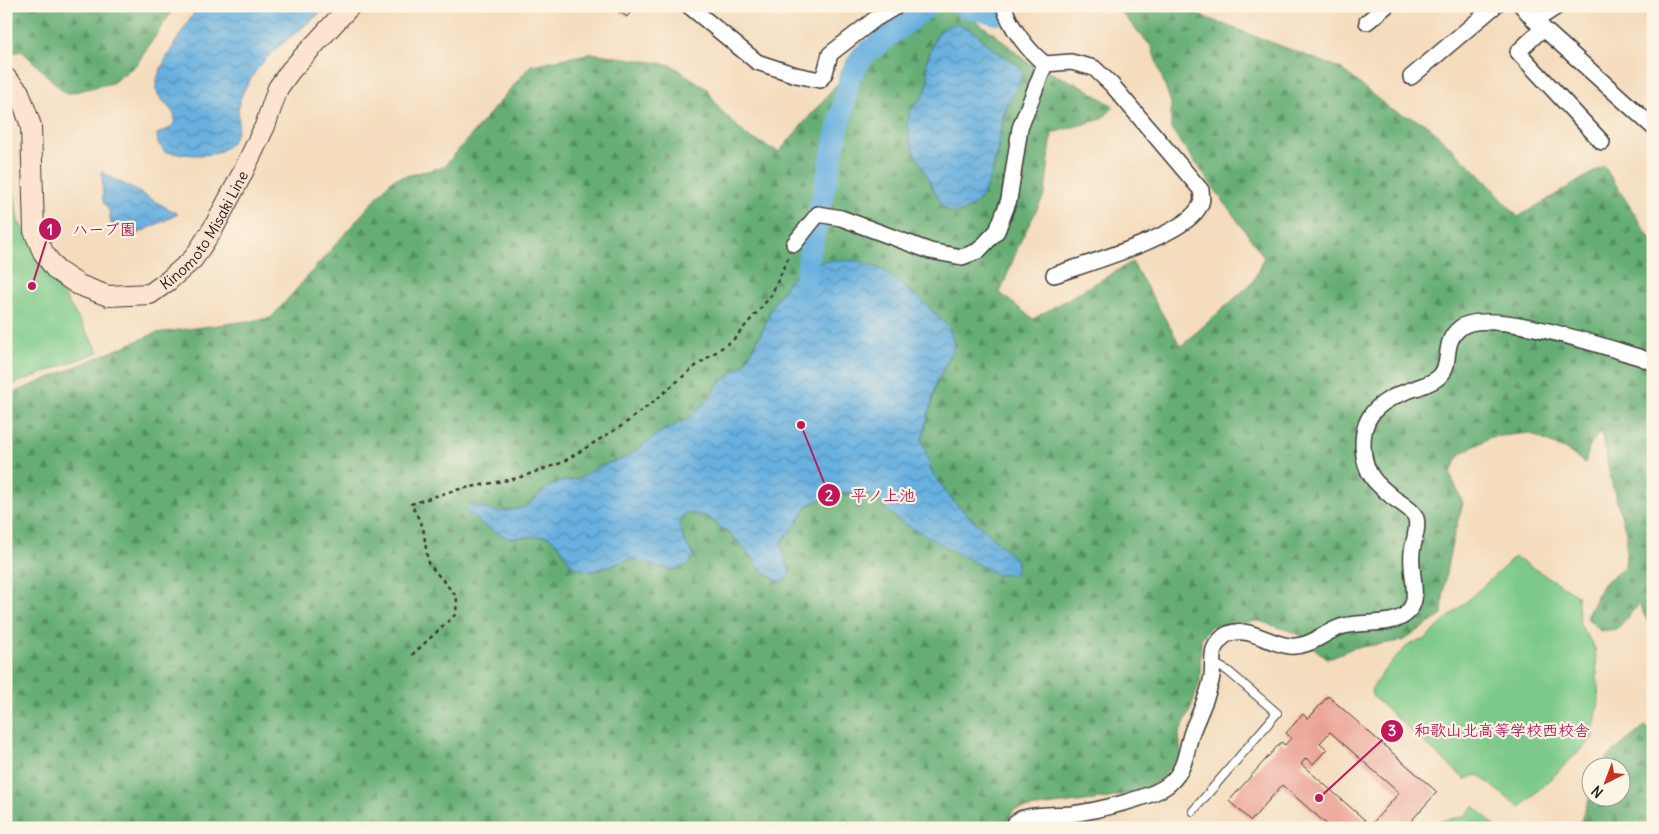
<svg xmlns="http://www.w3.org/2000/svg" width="1659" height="834" font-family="Delius,'Klee One',sans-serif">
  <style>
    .green { fill: #7cc989; stroke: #4c7252 }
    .forest { fill: url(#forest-firs); stroke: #406448; fill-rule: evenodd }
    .water { fill: url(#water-waves); stroke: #42667e }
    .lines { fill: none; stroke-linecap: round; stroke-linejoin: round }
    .river { stroke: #68b0df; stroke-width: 22 }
    .building { fill: #eba295 }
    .service-casing { stroke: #3c3934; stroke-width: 10 }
    .minor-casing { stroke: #3c3934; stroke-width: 18 }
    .secondary-casing { stroke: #3c3934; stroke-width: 22 }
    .path { stroke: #3c3934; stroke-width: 2.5; stroke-dasharray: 4 4; stroke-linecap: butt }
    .service { stroke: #fff; stroke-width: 8 }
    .minor { stroke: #fff; stroke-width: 15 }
    .secondary { stroke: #fde4d0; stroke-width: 20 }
    .labels { text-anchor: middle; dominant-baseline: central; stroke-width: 4.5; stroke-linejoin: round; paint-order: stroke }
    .street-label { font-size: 15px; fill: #1c1c1c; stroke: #fcf5e5 }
    .leader { fill: none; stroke: #c2185b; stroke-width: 2 }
    .callout-dot { fill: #c2185b; stroke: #fcf5e5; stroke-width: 2 }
    .mark-label { font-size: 15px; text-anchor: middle; font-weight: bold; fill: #fff }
    .callout-label { font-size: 16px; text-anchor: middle; font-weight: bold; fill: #c2185b; stroke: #fcf5e5; stroke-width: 4.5; stroke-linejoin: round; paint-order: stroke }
  </style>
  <defs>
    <pattern id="forest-firs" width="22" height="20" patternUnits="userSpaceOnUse" patternTransform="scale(1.25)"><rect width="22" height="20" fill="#65ad75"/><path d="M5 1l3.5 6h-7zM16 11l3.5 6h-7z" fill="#528c5f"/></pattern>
    <pattern id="water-waves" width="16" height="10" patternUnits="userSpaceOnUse" patternTransform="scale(1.25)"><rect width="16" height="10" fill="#68b0df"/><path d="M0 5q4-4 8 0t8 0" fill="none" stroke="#558eb4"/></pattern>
  </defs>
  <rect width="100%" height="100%" fill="#fcf5e5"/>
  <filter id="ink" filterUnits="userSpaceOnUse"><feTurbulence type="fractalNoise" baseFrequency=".02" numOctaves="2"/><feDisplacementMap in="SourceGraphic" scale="10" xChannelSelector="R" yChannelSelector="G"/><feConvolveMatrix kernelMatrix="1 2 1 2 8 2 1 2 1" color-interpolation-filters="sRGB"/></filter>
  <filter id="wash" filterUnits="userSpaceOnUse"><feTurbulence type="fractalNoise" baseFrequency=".0096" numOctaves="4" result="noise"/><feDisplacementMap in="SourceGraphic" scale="20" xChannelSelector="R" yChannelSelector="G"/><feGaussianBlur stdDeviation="1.12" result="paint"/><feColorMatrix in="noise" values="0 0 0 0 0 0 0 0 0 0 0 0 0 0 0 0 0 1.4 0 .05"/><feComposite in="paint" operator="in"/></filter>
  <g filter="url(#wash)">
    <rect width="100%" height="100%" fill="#f4dcbd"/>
    <path class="green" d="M 6,128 L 18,221 L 99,352 L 6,387 Z
      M 1515,557 L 1577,595 L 1580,625 L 1595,648 L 1599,701 L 1592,739 L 1520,808 L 1478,775 L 1465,779 L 1372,696 L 1371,690 L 1385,669 L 1410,643 L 1424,640 Z
      M 1474,806 L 1497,828 L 1434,828 L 1440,821 L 1465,816 Z"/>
    <path class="forest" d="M 6,6 L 175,6 L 137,64 L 112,83 L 66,94 L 22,51 L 6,54 Z
      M 933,6 L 955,6 L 997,36 L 1028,63 L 1084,87 L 1114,107 L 1102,119 L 1052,133 L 1045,194 L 1021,240 L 1000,293 L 1033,319 L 1132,262 L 1181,346 L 1253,282 L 1264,257 L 1171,129 L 1171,103 L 1151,46 L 1115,6 L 1175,6 L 1342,69 L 1391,110 L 1425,123 L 1482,177 L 1518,217 L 1604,166 L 1653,243 L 1653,632 L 1639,604 L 1617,629 L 1600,631 L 1586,617 L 1603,584 L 1625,567 L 1627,536 L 1612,484 L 1601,432 L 1590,445 L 1585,463 L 1568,451 L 1529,433 L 1491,437 L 1460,454 L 1450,474 L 1463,503 C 1451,543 1444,573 1442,615 L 1402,641 L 1353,648 L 1327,659 L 1296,633 L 1259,621 L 1211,626 L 1201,639 L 1200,681 L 1190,711 L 1179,734 L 1181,755 L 1159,780 L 1145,790 L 1109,798 L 1014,810 L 1002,828 L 6,828 L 6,396 L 156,333 L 271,318 L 393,179 L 444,167 L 531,65 L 592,53 L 672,65 L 707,89 L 718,107 L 747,136 L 779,152 L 885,28 ZM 943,28 L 971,28 L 993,49 L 1019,65 L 1011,96 L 1006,108 L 994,168 L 979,200 L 917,102 L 923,97 L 929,81 L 926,63 L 936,37 ZM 859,261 L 883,270 L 919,298 L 954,347 L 937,381 L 922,440 L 929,464 L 933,474 L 955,503 L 1017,560 L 939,542 L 898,520 L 872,495 L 838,492 L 807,506 L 797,523 L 781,542 L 790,575 L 765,573 L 739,542 L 708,517 L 686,512 L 679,522 L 683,537 L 694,556 L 631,559 L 613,564 L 572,566 L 559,545 L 548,536 L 508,538 L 469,504 L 498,512 L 524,508 L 546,488 L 564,481 L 579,479 L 599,466 L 626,458 L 661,432 L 690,418 L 708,400 L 717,386 L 745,363 L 765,325 L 771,308 L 807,270 L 820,262 Z
      M 1645,726 L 1653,733 L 1653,828 L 1578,828 L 1591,794 L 1592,796 L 1622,796 L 1622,766 L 1603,766 L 1606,758 Z"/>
    <path class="water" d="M 198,6 L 321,6 L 319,14 C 299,31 265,54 252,77 C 248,84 240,95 239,104 C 237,111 240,120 238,127 C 231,163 192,155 165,152 L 158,143 L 157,134 C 161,132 168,130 171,127 C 185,113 156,101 156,88 C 155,68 188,25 198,6 Z
      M 957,23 C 976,30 977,35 992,48 C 1003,57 1016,60 1023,72 C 1020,86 1009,96 1005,110 C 997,139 996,202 961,212 C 952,214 948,211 941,204 L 911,145 L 907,124 L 910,111 L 923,97 L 929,81 L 926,63 L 936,37 L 943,28 Z
      M 102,172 L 178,214 L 137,234 L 111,224 L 109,210 L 103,202 Z
      M 837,260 L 859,261 L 883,270 L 919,298 L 950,329 L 954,347 L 937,381 L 922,440 L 929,463 L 933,474 L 955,503 L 1017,560 L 1016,574 L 997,575 L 898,520 L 872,495 L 838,492 L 808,505 L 797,523 L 781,542 L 790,575 L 782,583 L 765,573 L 739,542 L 708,517 L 686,512 L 679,522 L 683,538 L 694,556 L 688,565 L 671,570 L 631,559 L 590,572 L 572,566 L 559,545 L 548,536 L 508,538 L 481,524 L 465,508 L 469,504 L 498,512 L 524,508 L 540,495 L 546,488 L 564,481 L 579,479 L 599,466 L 626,458 L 661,432 L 690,418 L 708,400 L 717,386 L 745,363 L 765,326 L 771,308 L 791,278 L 820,262 Z"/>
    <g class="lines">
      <path class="river" d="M 963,6 L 997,14
        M 803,300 L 809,256 L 850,76 L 862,56 L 928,6"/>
    </g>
    <g id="blocks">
      <path class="building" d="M 612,6 L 635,6 L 627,17 Z
        M 1328,696 L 1437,792 L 1405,828 L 1368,828 L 1399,793 L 1330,732 L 1320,743 L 1327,749 L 1313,764 L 1306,758 L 1301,764 L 1365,820 L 1359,828 L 1331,828 L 1282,785 L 1251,821 L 1229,801 L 1281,742 L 1285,745 L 1291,738 L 1286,733 L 1303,714 L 1308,719 Z"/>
    </g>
  </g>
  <g filter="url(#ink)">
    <use href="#blocks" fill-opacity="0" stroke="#3c3934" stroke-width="1"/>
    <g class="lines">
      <g class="service-casing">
        <path id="service" d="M 1193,811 L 1277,713 L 1228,671 L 1213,663"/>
      </g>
      <g class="minor-casing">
        <path id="minor" d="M 689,6 L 757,62 L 796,75 L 820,80 L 825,73 L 830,54 L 875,19 L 897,6
          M 1004,6 C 1009,26 1029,52 1045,64 L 1071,62 L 1094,68 L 1112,85 L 1201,190 C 1202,198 1203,202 1198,209 C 1180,237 1088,263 1054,275
          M 1522,6 L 1535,21 L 1653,127
          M 1535,21 L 1558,6
          M 1367,22 L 1386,6
          M 1543,28 L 1518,52 L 1602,142
          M 1411,77 L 1495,6
          M 794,244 L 818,214 L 841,218 L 930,251 L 962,257 L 978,251 L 997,231 L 1009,200 L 1020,128 L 1045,64
          M 1012,828 C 1015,823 1018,819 1024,818 C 1039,814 1057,815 1072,814 C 1094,811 1153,798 1169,784 C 1187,768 1185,752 1192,732 C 1199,713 1209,696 1212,676 C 1213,668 1212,657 1214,649 C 1216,644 1223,636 1228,634 C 1247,625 1271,645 1290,646 C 1311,648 1324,631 1344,626 C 1362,621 1393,626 1406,614 C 1410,610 1413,606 1414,600 C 1416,584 1410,569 1412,552 C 1413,542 1420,525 1415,516 C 1411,508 1398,502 1391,496 C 1385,490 1376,484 1372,477 C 1362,463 1360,436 1368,420 C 1377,402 1398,394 1416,388 C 1424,385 1433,383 1440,376 C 1453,362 1441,343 1460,328 C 1486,306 1608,348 1642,358 L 1653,363"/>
      </g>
      <g class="secondary-casing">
        <g id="secondary">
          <path id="s1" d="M 6,78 L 19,92 L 31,126 L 34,231 L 43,252 L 56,270 L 79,285 L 108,296 L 150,294 L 168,281 L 193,259 L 214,227 L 241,176 L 265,126 L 278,88 L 291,70 L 350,6"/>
        </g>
      </g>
      <path class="path" d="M 412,655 L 456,614 L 457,597 L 428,563 L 423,527 L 411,504 L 455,490 L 518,478 L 561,463 L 623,425 L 653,402 L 693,368 L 733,340 L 771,296 L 789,256"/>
      <use href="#service" class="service"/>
      <use href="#minor" class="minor"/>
      <use href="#secondary" class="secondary"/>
    </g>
  </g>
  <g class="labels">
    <g class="street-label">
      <text stroke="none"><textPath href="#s1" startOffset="391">Kinomoto Misaki Line</textPath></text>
    </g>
  </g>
  <path class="leader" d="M32 286L50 229M801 425L829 495M1319 798L1392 731"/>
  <g class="callout-dot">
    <circle cx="32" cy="286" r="5"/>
    <circle cx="801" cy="425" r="5"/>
    <circle cx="1319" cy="798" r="5"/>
    <circle cx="50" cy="229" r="12"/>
    <circle cx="829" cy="495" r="12"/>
    <circle cx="1392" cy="731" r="12"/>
  </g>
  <g class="mark-label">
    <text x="50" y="235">1</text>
    <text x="829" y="501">2</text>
    <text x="1392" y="736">3</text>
  </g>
  <g class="callout-label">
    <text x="104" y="235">ハーブ園</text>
    <text x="883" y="501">平ノ上池</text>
    <text x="1502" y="736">和歌山北高等学校西校舎</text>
  </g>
  <rect width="1659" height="834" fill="none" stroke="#fcf5e5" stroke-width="25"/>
  <g transform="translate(1606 782) rotate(222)"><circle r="24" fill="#fcf5e5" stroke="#a29e95"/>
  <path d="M0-4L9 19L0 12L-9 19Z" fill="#c8321e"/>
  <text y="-8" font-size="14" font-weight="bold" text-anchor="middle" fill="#1c1c1c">N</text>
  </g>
</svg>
